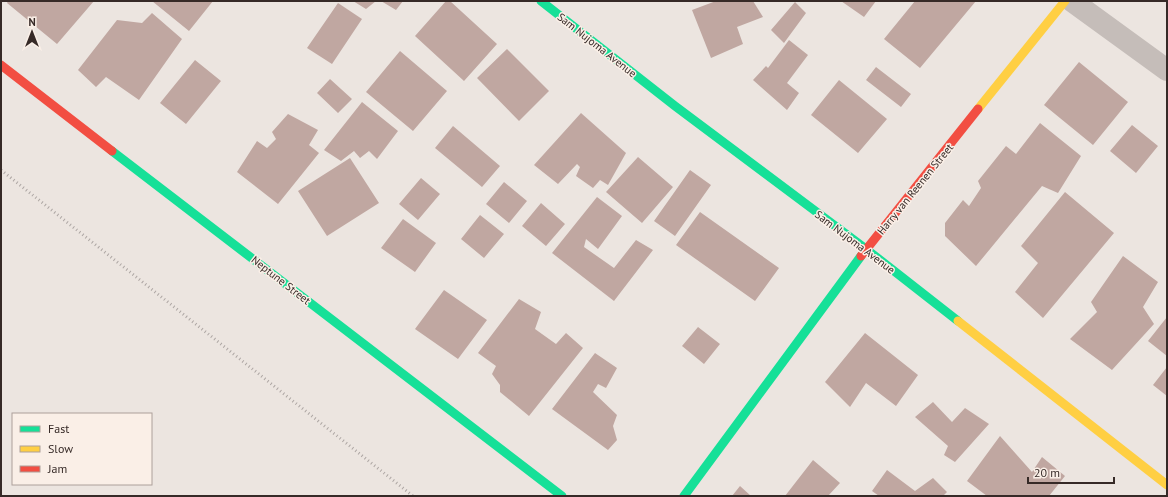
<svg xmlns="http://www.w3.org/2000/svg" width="1168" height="497" font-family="'PT Sans',sans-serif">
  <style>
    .building { fill: #c0a7a1 }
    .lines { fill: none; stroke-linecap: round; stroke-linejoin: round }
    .street { stroke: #c5bdb9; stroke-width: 22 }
    .fast { stroke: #16e098; stroke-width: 9 }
    .slow { stroke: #ffcf43; stroke-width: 9 }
    .jam { stroke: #f24e42; stroke-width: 9 }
    .rail { stroke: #ada6a3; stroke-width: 3; stroke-dasharray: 1 3; stroke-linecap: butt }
    .labels { text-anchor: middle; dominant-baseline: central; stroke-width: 3; stroke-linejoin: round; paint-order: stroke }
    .street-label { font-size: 11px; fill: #362a27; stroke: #faefe7 }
  </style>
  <rect width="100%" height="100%" fill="#ece5e0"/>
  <path class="building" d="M 8,1 L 94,1 L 57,44 L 7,3 Z
    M 152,1 L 213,1 L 189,31 Z
    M 353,1 L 376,1 L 366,9 Z
    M 381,1 L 403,1 L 396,10 Z
    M 446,1 L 450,1 L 497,44 L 464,81 L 415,36 Z
    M 716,1 L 753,1 L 763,17 L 737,27 L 743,44 L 711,58 L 692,10 Z
    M 841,1 L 876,1 L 864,17 Z
    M 915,1 L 976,1 L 920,68 L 884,39 Z
    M 795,2 L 806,13 L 784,43 L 771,30 Z
    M 338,3 L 362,19 L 332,64 L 307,48 Z
    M 152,13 L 182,39 L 139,100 L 106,77 L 96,87 L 78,70 L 117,20 L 142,23 Z
    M 789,40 L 808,55 L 787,83 L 799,93 L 787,110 L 753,80 L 766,66 L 768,68 Z
    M 507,49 L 549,91 L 519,121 L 477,78 Z
    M 400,51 L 447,91 L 413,131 L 366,92 Z
    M 195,60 L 221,81 L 186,124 L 160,103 Z
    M 1079,62 L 1128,102 L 1093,145 L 1044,105 Z
    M 876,67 L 911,94 L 901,107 L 866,80 Z
    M 330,79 L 352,99 L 338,113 L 317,93 Z
    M 839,80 L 887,119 L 858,153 L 811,115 Z
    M 362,102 L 398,131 L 377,159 L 369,151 L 360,158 L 354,151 L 341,161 L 324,150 Z
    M 581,113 L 626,153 L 608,185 L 600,180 L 593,188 L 576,176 L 580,167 L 577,164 L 558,184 L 534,165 Z
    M 288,114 L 318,130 L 309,145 L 319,153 L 278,204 L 237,172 L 257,141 L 267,148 L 276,139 L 272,132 Z
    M 1040,123 L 1081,156 L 1058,193 L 1042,186 L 976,266 L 945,236 L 945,223 L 963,200 L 969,206 L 981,188 L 978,181 L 1006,146 L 1016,154 Z
    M 1132,125 L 1158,146 L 1136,173 L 1110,151 Z
    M 453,126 L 500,166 L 482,187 L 435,148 Z
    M 638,157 L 673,187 L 642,223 L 606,192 Z
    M 350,158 L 379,203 L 327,236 L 298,191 Z
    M 690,170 L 711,185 L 675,236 L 654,221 Z
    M 421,178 L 440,194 L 418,220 L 399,204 Z
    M 504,182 L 527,201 L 509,223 L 486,204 Z
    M 1065,192 L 1114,233 L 1043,318 L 1015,292 L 1038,263 L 1021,246 Z
    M 597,197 L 622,216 L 598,249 L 586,239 L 584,247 L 614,268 L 636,240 L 653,250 L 614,301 L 552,253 Z
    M 541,203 L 565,224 L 546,246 L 522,226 Z
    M 700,212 L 779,268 L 755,301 L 676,245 Z
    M 480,215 L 504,234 L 484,258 L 461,239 Z
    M 403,219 L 436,243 L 415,272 L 381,248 Z
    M 1123,256 L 1158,282 L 1143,307 L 1154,324 L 1112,370 L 1070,339 L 1097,312 L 1091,302 Z
    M 444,290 L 487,320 L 458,359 L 415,329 Z
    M 519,299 L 541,312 L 535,329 L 556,344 L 566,333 L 583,348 L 529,416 L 500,392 L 500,385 L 492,374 L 496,366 L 478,353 Z
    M 1167,317 L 1167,356 L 1148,341 Z
    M 698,327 L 720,344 L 704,364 L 682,346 Z
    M 865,333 L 918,375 L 896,406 L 866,383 L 850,407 L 825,382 Z
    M 595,353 L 617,368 L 606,388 L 598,384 L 593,392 L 617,415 L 613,426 L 617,440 L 608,450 L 552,409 Z
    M 1167,367 L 1167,396 L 1153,385 Z
    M 933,402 L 952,422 L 965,408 L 989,424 L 955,462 L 944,455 L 948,446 L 915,417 Z
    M 1000,436 L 1032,472 L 1042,457 L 1065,476 L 1049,496 L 987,496 L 967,481 Z
    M 813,460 L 840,483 L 828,496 L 785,496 Z
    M 887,470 L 915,491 L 933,478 L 947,492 L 943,496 L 879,496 L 872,491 Z
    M 740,486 L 751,496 L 732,496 Z"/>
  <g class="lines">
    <path class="street" d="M 1072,1 L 1167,70"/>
    <path class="fast" d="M 541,1 L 675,106 L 866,249 L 958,321
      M 112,151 L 562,496
      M 684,496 L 861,256"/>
    <path class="slow" d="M 978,109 L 1065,1
      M 958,321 L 1167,485"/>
    <path class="jam" d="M 1,65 L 112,151
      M 861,256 L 978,109"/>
    <path class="rail" d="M 1,170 L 413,496"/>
  </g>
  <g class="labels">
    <g class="street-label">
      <text transform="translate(597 45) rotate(38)">Sam Nujoma Avenue</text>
      <text transform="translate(915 189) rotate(-51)">Harry van Reenen Street</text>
      <text transform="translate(855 242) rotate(37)">Sam Nujoma Avenue</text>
      <text transform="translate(281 280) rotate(38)">Neptune Street</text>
    </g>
  </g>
  <rect width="1168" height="497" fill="none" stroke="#362a27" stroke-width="4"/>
  <rect x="12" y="413" width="140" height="72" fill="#faefe7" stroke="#aca09a"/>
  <rect x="20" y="426" width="20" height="6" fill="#16e098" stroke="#aca09a"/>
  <text x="48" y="433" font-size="12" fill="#362a27">Fast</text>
  <rect x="20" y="446" width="20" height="6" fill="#ffcf43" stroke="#aca09a"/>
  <text x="48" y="453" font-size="12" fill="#362a27">Slow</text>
  <rect x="20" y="466" width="20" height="6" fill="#f24e42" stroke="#aca09a"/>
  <text x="48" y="473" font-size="12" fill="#362a27">Jam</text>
  <g transform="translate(32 32)" stroke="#faefe7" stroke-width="3" paint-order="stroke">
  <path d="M0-3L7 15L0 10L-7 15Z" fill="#362a27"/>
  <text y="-6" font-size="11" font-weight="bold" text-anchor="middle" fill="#362a27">N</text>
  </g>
  <path d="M1028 477v6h86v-6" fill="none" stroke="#362a27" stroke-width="2"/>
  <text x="1034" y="477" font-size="12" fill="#362a27" stroke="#faefe7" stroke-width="3" paint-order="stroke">20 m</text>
</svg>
